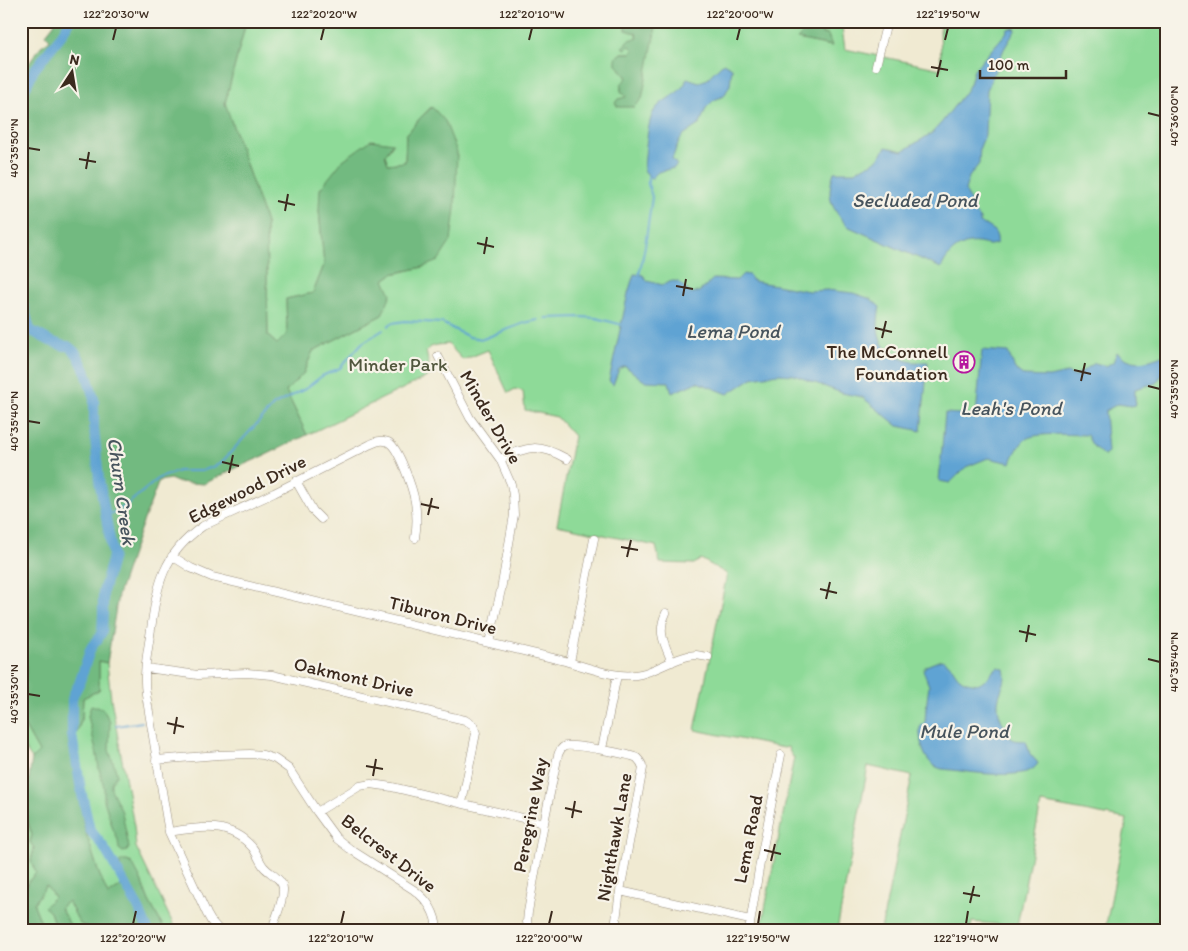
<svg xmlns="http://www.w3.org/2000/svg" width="1188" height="951" font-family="Itim,sans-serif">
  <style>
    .green { fill: #8eda98; stroke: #64825b }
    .forest { fill: #72ba80; stroke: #56724f }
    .water { fill: #5ea3d3; stroke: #4c6678 }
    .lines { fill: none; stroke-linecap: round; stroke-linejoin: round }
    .stream { stroke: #5ea3d3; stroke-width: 2 }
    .river { stroke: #5ea3d3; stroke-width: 10 }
    .minor-casing { stroke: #968a78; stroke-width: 9 }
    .minor { stroke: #fff; stroke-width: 8 }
    .ticks { fill: none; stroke: #3b2a1e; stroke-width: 2 }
    .labels { text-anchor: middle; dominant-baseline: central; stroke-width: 4.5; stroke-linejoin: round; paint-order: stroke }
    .poi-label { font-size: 19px; fill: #3b2a1e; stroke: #f7f3e8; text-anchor: end }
    .park-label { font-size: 19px; fill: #50563c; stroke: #f7f3e8 }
    .street-label { font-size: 19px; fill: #3b2a1e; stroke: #f7f3e8 }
    .water-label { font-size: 20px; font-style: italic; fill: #47545d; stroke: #f7f3e8 }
    .neatline { fill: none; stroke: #3b2a1e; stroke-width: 2 }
    .ticks-label { font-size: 12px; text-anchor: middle; fill: #3b2a1e }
  </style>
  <rect width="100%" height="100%" fill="#f7f3e8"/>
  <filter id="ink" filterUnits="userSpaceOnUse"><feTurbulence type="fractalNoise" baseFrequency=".02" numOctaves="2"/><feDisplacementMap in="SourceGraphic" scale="10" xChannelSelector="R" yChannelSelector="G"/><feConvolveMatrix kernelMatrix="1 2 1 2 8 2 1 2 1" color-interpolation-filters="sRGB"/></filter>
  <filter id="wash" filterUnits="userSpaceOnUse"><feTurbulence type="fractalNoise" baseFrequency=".0096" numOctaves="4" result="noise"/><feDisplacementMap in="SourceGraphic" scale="20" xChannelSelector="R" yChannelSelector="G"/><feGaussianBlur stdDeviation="1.12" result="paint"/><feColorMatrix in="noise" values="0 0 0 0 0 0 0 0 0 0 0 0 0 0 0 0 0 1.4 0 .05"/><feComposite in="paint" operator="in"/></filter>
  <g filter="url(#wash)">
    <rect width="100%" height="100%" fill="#f0ead2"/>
    <path class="green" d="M 244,21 L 631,21 L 626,22 L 636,33 L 638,38 L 630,46 L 634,50 L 631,53 L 622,53 L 616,64 L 620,68 L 627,78 L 621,84 L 621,91 L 634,107 L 657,21 L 738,21 L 735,25 L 751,28 L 750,21 L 767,21 L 765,26 L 777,28 L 778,21 L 811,21 L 812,25 L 809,33 L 803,33 L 798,39 L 831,46 L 828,35 L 822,34 L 817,21 L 841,21 L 845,49 L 941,69 L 940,21 L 1167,21 L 1167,930 L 1105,930 L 1127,819 L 1041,803 L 1017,926 L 972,922 L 970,930 L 881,930 L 912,776 L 868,766 L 837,930 L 761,930 L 794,757 L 792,756 L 788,747 L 784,748 L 695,730 L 727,574 L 701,559 L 694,564 L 660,563 L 656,546 L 557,525 L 574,436 L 557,417 L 525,410 L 523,391 L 515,389 L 508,393 L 488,350 L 463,360 L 448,344 C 440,345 432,344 426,351 L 431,375 L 307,435 L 286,391 L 303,374 L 313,351 L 382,315 L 384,280 L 392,274 L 423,267 L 431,107 L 421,117 L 406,135 L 405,162 L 388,164 L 385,155 L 393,144 L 319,210 L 324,265 L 313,293 L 286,299 L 287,334 L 277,344 L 268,336 L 266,223 L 225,103 L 244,30 Z
      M 99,661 L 107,663 L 111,699 L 134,826 L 136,847 L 176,930 L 165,930 L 149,901 L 140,878 L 121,886 L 108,895 L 98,871 L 84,826 L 71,749 L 82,718 L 83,698 L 99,690 Z
      M 21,720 L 39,752 L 32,759 L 21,743 Z
      M 24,810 L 32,835 L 30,842 L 34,848 L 31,861 L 36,873 L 27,883 L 26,896 L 21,896 L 21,820 Z
      M 46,886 L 54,897 L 50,912 L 56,930 L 44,930 L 34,905 L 34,903 Z
      M 68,901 L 80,924 L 95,930 L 73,930 L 60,908 Z"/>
    <path class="forest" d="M 55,21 L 244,21 L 244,30 L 225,103 L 266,223 L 268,336 L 277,344 L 287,334 L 286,299 L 313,293 L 324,265 L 319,210 L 320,189 L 343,160 L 371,140 L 393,143 L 385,155 L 388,164 L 405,162 L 406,135 L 421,117 L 432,107 L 445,121 L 457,152 L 455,208 L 451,241 L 438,261 L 423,267 L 392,274 L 384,280 L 391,294 L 382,315 L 313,351 L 303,374 L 286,391 L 307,435 L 266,455 L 236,468 L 204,484 L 177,482 L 170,479 L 159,481 L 140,530 L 118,595 L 107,663 L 99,661 L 99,690 L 83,698 L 82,718 L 71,749 L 84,826 L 98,871 L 108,895 L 121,886 L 120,861 L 127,861 L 132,863 L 140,878 L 149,901 L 165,930 L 95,930 L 80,924 L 68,901 L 60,908 L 73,930 L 56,930 L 50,912 L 44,907 L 54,897 L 46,886 L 34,903 L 34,905 L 44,930 L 21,930 L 21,896 L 25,896 L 27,883 L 36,873 L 31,861 L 34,848 L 30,842 L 32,835 L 24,810 L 32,759 L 39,752 L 21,720 L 21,685 C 30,673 25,654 21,641 L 21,75 L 41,46 L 50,40 L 46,34 L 54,24 Z
      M 634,21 L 645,27 L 644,21 L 657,21 L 642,99 L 634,107 L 618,107 L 615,103 L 618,99 L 626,97 L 621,91 L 621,84 L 627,78 L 620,68 L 616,64 L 616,58 L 622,53 L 631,53 L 634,50 L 630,46 L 625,49 L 623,47 L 628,40 L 638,38 L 636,33 L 626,30 L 626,22 Z
      M 811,21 L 817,21 L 822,24 L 822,34 L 828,35 L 832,46 L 797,39 L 803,33 L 809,33 L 809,28 L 812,25 Z
      M 91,705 L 103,709 L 110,722 L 109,750 L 117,774 L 111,783 L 111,789 L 122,812 L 129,848 L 127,851 L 123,852 L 119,849 L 118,840 L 113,829 L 104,800 L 104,787 L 99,769 L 97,755 L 88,716 Z"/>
    <path class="water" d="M 1012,28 L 1016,29 L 1004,49 L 987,90 L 985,135 L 980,147 L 979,164 L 969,177 L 965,190 L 970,201 L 973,211 L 980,219 L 980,223 C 990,226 999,232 997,243 C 988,247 987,244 978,243 C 966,241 953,248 947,258 C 944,261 943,265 941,268 L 847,226 C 830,206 826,197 834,172 L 856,172 C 863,165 864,167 871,164 C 877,161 883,153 886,147 L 903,151 L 932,133 L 942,122 L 965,92 L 970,84 L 974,70 L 1006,33 L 1008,29 Z
      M 723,63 L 732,68 L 730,85 L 724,96 L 714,100 L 706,108 L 700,124 L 683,135 L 679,141 L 672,159 L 677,165 L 674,168 L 658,172 L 651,179 L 644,170 C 645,156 647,122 654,111 C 663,97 683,95 687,78 L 699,82 L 708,79 C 712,72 718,69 723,63 Z
      M 634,274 L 643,275 L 647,281 L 663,285 C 679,276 679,284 691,293 L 699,292 L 713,279 L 737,280 L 743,274 L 749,275 L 753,281 L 809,291 L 827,290 L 853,293 L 871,299 L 880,307 C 875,333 878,351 905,360 C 912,363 921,362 928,362 L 921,431 L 898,426 L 862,397 L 842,393 L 794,375 L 778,374 L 752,378 L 728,394 L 697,382 L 672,393 L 669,382 L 644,381 L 625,366 L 619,369 L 613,385 L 609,381 L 628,293 Z
      M 982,350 L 1008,352 L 1015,369 L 1024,376 L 1049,377 L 1067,373 L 1075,376 L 1095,363 L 1106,366 L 1113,362 L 1117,352 C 1134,367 1145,362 1165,355 L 1167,358 L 1167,368 L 1156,383 L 1135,389 L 1135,398 L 1136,405 L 1131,406 L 1118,404 L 1105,411 L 1108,452 L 1104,456 L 1092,445 L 1087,435 C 1073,435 1037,432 1026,439 C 1019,445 1014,454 1011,463 L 988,458 L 966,467 L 950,483 L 939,481 L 945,413 L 976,415 Z
      M 941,660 C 956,663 952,681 972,683 C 976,684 981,684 984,681 C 990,677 992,670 998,667 L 1004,669 C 1007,682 1002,686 999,697 C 995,711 1003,724 1009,736 C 1014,742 1019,740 1026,741 L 1030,754 L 1038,763 C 1036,767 1033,769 1029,771 C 1006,779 966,771 942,769 C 924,765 919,742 920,727 L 925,722 L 926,708 L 929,686 L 923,670 L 926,666 Z"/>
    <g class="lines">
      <path class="stream" d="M 639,276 L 645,246 L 652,197 L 648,184 L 648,176
        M 546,318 L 581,317 L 596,318 L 623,325
        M 388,326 L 392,323 L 405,321 L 442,323 L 469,337 L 483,339 L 524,323 L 538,320
        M 106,516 L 124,507 L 159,478 L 179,471 L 202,471 L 220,464 L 274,405 L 305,389 L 322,376 L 340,368 L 362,343 L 383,330
        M 116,726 L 142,722"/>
      <path class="river" d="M 21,97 L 34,70 L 60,37 L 70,21
        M 21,304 L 24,307 L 30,330 L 50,341 L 64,346 L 68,346 L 74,351 L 78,356 L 86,372 L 94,399 L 94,428 L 99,480 L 113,556 L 103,592 L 103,614 L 102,632 L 98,639 L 92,646 L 90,650 L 79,684 L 73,695 L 72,700 L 72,735 L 81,790 L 90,830 L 103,846 L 113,863 L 138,907 L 148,930"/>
    </g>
  </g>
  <g filter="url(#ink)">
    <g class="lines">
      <g class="minor-casing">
        <path id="minor" d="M 876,66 L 887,21
          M 438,356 L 470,418 L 500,459 L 511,484 L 513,495 L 514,515 L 501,590 L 489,643
          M 500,459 C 529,446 538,443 567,459
          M 296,481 L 313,511 L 321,519
          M 172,556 L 191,568 L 212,577 L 561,660 C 585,666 616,680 641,674 C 657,670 671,660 688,656 L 696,655 L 708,657
          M 666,613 C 657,632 664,643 672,662
          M 570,662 L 594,539
          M 146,668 L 198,675 L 247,673 L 272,675 L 465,720 L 473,725 L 476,733 L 462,803
          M 602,749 L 617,675
          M 156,760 L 218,755 L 250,754 L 263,755 L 275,759 L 289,769 L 317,812 L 336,838 L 350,849 L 414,890 C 428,900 436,912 437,930
          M 317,812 L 360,786 L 371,784 L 392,787 L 544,823
          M 169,832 C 200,827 229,821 252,847 C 257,853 259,861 264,867 C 270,874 283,879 283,889 C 284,901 275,918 272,930
          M 620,891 L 750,920
          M 219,930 L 211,921 L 207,914 L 169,832 L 167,821 L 146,694 C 143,675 147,655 150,636 C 157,588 160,556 203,526 L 274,493 L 369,445 C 375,442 381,439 388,442 C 399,447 413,490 415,502 C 417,514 417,526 415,538
          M 529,930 L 527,922 L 528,912 L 544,823 L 557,759 C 558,754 560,748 565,746 C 573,744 630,754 637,758 C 640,761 642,764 643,768 L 620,891 L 616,920 L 616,930
          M 749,930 L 760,863 L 781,755"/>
      </g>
      <use href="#minor" class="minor"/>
    </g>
  </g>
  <path class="ticks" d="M 113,40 L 116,28M 321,40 L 324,28M 529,40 L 532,28M 737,40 L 740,28M 945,40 L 948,28M 931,67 L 948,70M 937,77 L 941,60M 1148,113 L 1160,116M 28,148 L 40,150M 79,159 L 96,162M 86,169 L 89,152M 278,201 L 295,205M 285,211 L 288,194M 477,243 L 494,247M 484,254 L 487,237M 676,286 L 693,289M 683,296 L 686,279M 875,328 L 892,332M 882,338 L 886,321M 1074,370 L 1091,374M 1081,381 L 1085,363M 1148,386 L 1160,389M 28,421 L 40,423M 222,462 L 239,466M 229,473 L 233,455M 421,504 L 439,508M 428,515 L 432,498M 621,547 L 638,550M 627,557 L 631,540M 820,589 L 837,593M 826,599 L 830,582M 1019,631 L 1036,635M 1026,642 L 1029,625M 1148,659 L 1160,662M 28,694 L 40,696M 167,723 L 184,727M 174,734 L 177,717M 366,766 L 383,769M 373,776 L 376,759M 565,808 L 582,812M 572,818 L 575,801M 764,850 L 781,854M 771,861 L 775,844M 963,893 L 980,896M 970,903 L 974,886M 133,924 L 136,911M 341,924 L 344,911M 549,924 L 552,911M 758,924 L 760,911M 966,924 L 968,911"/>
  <defs>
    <g id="building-ring" transform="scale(1.125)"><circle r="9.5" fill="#f7f3e8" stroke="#b5179e" stroke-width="1.5"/><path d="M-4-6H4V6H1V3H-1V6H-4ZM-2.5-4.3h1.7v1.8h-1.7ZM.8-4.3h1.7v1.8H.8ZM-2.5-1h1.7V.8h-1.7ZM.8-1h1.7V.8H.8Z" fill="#b5179e"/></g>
  </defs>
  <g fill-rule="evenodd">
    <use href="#building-ring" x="964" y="362"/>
  </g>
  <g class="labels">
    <g class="poi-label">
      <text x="948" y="351">The McConnell<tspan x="948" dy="22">Foundation</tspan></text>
    </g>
    <g class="park-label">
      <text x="398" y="364">Minder Park</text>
    </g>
    <g class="street-label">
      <text transform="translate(491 417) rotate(60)">Minder Drive</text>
      <text transform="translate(247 489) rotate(-27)">Edgewood Drive</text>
      <text transform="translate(443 615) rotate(14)">Tiburon Drive</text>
      <text transform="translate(354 677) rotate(13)">Oakmont Drive</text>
      <text transform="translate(530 815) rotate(-79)">Peregrine Way</text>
      <text transform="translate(614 837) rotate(-80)">Nighthawk Lane</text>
      <text transform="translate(748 839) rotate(-79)">Lema Road</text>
      <text transform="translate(389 853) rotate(38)">Belcrest Drive</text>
    </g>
    <g class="water-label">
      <text x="915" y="200">Secluded Pond</text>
      <text x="733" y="331">Lema Pond</text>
      <text x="1011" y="408">Leah's Pond</text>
      <text transform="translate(122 491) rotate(82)">Churn Creek</text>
      <text x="964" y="731">Mule Pond</text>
    </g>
  </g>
  <rect width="1188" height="951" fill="none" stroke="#f7f3e8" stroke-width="55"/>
  <g transform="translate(72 72) rotate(12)" stroke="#f7f3e8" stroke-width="4" paint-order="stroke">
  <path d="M0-4L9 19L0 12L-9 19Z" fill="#3b2a1e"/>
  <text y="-8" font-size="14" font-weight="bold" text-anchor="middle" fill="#3b2a1e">N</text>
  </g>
  <path d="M980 70v8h86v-8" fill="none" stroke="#3b2a1e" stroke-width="2.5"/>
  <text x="988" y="70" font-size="15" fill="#3b2a1e" stroke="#f7f3e8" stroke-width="4" paint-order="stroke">100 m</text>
  <rect x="28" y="28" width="1132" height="896" class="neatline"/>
  <g class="ticks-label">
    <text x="116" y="18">122°20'30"W</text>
    <text x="324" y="18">122°20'20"W</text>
    <text x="532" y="18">122°20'10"W</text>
    <text x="740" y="18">122°20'00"W</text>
    <text x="948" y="18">122°19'50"W</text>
    <text transform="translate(1174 116) rotate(-90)" y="4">40°36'00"N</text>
    <text transform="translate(14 148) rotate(-90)" y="4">40°35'50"N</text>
    <text transform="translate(1174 389) rotate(-90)" y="4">40°35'50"N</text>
    <text transform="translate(14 421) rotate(-90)" y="4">40°35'40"N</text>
    <text transform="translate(1174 662) rotate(-90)" y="4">40°35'40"N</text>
    <text transform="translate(14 694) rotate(-90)" y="4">40°35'30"N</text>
    <text x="133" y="942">122°20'20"W</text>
    <text x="341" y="942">122°20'10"W</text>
    <text x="549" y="942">122°20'00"W</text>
    <text x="758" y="942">122°19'50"W</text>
    <text x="966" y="942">122°19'40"W</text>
  </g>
</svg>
